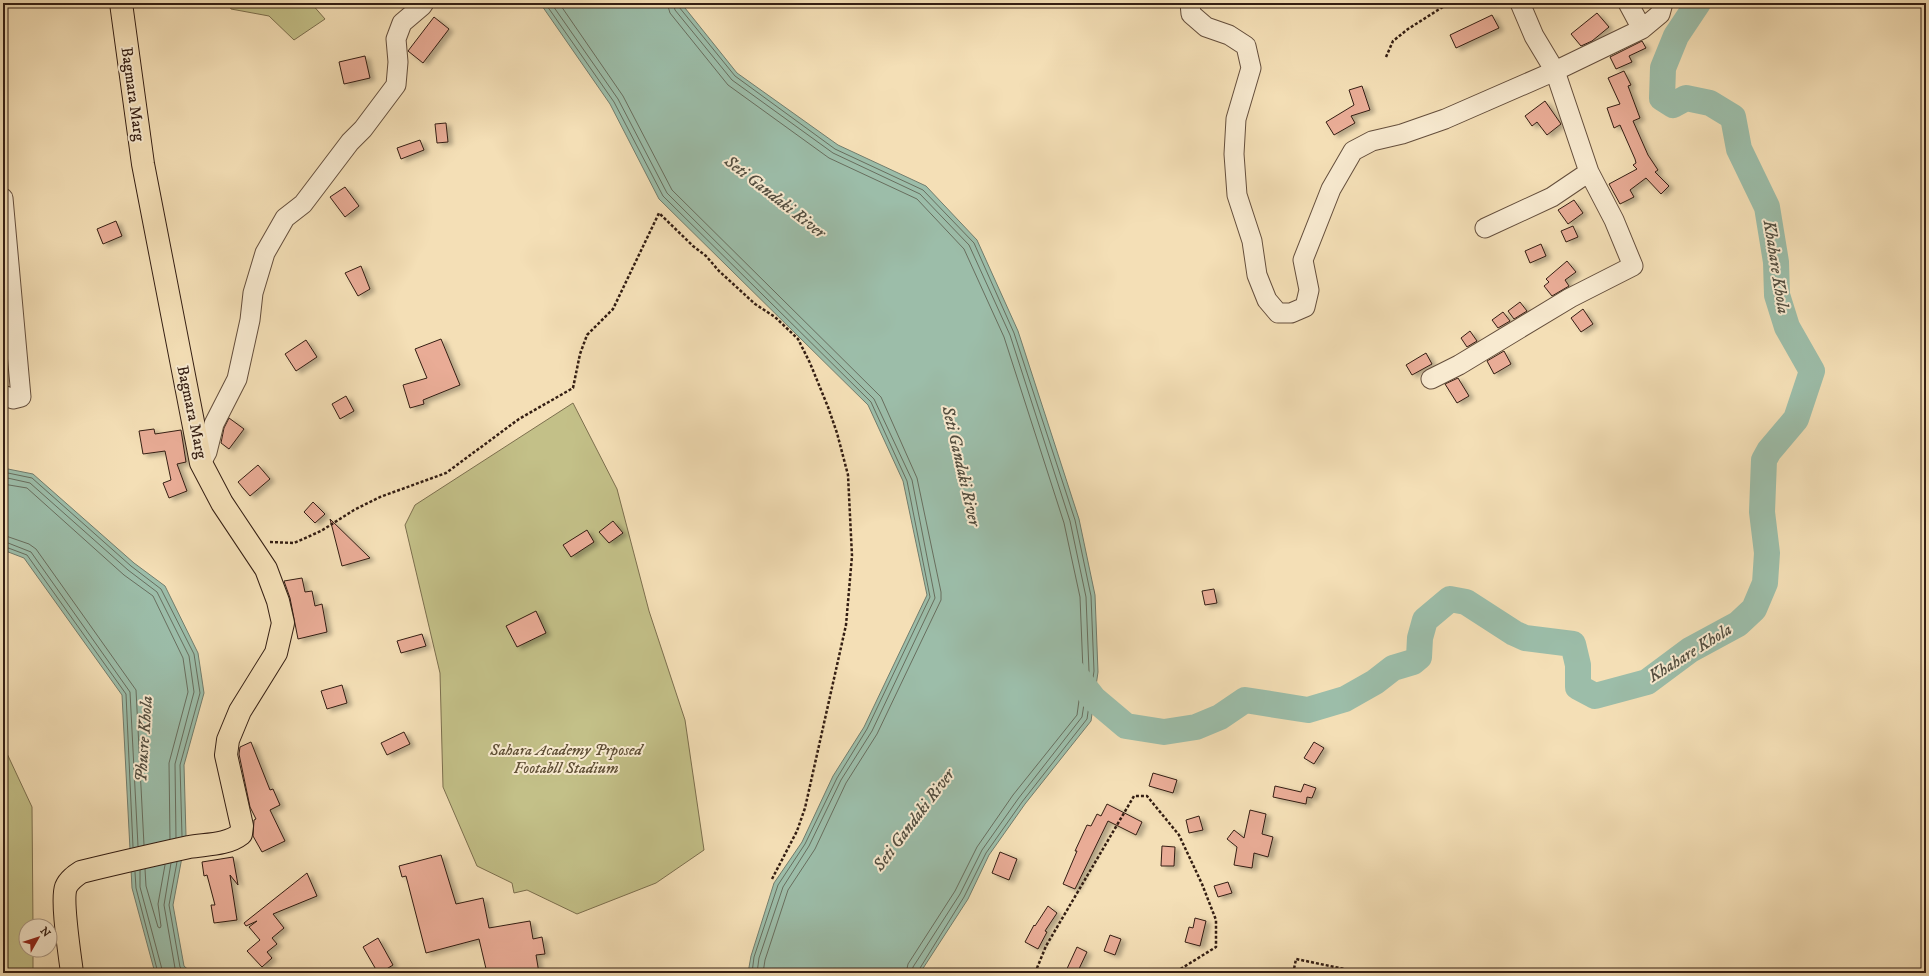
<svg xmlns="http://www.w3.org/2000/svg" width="1929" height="976" font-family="'IM FELL DW Pica',serif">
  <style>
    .green { fill: #c3c088; stroke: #7c6f4e }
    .water { fill: #9cbda9; stroke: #727d6d }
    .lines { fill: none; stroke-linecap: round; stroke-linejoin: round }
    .shore { stroke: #686e5e; stroke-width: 1 }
    .river { stroke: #9cbda9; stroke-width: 26 }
    .building { fill: #e9ac96; stroke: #341e13; filter: url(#shadow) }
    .minor-casing { stroke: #644e3c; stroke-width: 21 }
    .major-casing { stroke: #341e13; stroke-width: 24 }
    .path { stroke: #341e13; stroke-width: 2.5; stroke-dasharray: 3 2; stroke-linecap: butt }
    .minor { stroke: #f8ead0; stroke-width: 19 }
    .major { stroke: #f4dfb6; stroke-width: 22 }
    .labels { text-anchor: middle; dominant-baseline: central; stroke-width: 4; stroke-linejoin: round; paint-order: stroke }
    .street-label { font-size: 16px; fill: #341e13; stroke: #f8ead0 }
    .park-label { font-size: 16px; font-style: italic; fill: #5f4f36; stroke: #f8ead0 }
    .water-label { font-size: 17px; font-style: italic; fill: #534e40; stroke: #f8ead0 }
  </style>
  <defs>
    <filter id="shadow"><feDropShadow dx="4.5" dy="2.5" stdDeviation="2" flood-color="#0004"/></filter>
  </defs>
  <rect width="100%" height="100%" fill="#f4dfb6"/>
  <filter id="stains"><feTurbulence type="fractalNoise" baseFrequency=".005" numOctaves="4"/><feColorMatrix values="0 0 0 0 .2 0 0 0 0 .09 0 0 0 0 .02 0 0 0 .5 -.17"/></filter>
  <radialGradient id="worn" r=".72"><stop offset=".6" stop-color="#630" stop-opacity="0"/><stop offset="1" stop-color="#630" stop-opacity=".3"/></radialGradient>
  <path class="green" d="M 228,3 L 311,3 L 325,19 L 294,40 L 269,16 L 231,9 Z
    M 573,403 L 617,489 L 649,611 L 685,720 L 704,850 L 656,883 L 577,914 L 527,890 L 514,893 L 512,883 L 477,866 L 443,787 L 440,673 L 405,525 L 415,505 Z
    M 3,745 L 32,807 L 33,926 L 26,926 L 26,950 L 33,950 L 33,973 L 3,973 Z"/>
  <path class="water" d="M 540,3 L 681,3 L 737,73 L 838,145 L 926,186 L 977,240 L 1018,331 L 1079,519 L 1095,595 L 1098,672 L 1091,721 L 1025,804 L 989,855 L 968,899 L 920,973 L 748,973 L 751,956 L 774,883 L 802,842 L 833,776 L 864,727 L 927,595 L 903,481 L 868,405 L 659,199 L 610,104 Z
    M 3,468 L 33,474 L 134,563 L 165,586 L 198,653 L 204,693 L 184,765 L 186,836 L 173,905 L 184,966 L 192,973 L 155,973 L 132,888 L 122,695 L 24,558 L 3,550 Z"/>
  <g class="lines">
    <path class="shore" d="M 545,3 L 614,102 L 663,196 L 871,402 L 907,481 L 930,597 L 867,729 L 837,778 L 805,844 L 778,885 L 754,957 L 752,973
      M 551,3 L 618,99 L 667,193 L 874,399 L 912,480 L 935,598 L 872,731 L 841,780 L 809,846 L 783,887 L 759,958 L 757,973
      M 559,3 L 623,96 L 672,190 L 881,397 L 917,478 L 941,592 L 941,600 L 877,734 L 846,783 L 815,849 L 788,890 L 765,960 L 763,973
      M 667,3 L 670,13 L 728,85 L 829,158 L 917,199 L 964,249 L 1004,337 L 1064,523 L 1080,597 L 1083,671 L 1077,715 L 1013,795 L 977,847 L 955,891 L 908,964 L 906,973
      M 673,3 L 675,10 L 732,80 L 833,153 L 920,194 L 969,245 L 1010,335 L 1070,521 L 1086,597 L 1089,671 L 1082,717 L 1018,799 L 982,850 L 960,894 L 913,967 L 912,973
      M 678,3 L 679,7 L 735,76 L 835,149 L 923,190 L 974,243 L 1014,333 L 1075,520 L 1091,596 L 1094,671 L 1087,719 L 1022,802 L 986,853 L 964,897 L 917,973
      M 3,472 L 32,478 L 131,566 L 161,589 L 194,654 L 200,693 L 180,765 L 182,836
      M 3,477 L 30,483 L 128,570 L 157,592 L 189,656 L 194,692 L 175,764 L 176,838
      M 3,484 L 27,488 L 124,575 L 153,596 L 183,658 L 188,692 L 169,763 L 170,839
      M 3,535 L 29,544 L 36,549 L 136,690 L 144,845
      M 3,541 L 31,552 L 130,692 L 138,846
      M 3,546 L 27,555 L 126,694 L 133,847
      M 177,862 L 169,905 L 180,967 L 186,973
      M 171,863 L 164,905 L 175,968 L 179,973
      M 145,869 L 146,886 L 158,927 L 160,928 L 161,926 L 158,904 L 165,865
      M 140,870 L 140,887 L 163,973
      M 135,872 L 136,888 L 158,973"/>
    <path class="river" d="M 1072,671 L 1094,699 L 1126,726 L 1164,732 L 1196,727 L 1220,717 L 1245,700 L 1308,710 L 1345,699 L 1375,682 L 1393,668 L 1413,662 L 1419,657 L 1420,638 L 1425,620 L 1450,599 L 1466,602 L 1514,633 L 1525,638 L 1573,644 L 1578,665 L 1578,687 L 1595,696 L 1647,682 L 1690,650 L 1738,624 L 1754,609 L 1765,583 L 1767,553 L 1762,512 L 1764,460 L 1769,451 L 1796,419 L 1812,371 L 1787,327 L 1777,295 L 1776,262 L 1767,207 L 1739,149 L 1733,117 L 1710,103 L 1686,98 L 1673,105 L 1662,98 L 1663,68 L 1676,36 L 1698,3"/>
  </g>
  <path class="building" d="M 1597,13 L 1609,27 L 1592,41 L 1581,46 L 1571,34 Z
    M 1492,15 L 1499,28 L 1456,48 L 1450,35 Z
    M 434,17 L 449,29 L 423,63 L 408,51 Z
    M 1642,41 L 1646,48 L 1629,56 L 1632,62 L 1616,69 L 1610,57 Z
    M 365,56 L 370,78 L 344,84 L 339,62 Z
    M 1624,71 L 1631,85 L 1628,86 L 1640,118 L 1633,121 L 1648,155 L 1658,170 L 1655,172 L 1669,186 L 1661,194 L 1646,178 L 1630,190 L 1634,197 L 1620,204 L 1609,184 L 1637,169 L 1633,165 L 1636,163 L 1635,159 L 1620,125 L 1614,128 L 1607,108 L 1620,104 L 1608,78 Z
    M 1362,86 L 1370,110 L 1351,116 L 1355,123 L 1334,135 L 1326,122 L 1354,105 L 1349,90 Z
    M 1545,101 L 1561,124 L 1547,135 L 1537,122 L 1532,126 L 1525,116 Z
    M 446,123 L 448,142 L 437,143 L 435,124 Z
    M 420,140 L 424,150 L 401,159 L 397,148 Z
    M 345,187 L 359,206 L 345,217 L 330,197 Z
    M 1574,200 L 1583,213 L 1568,224 L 1558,210 Z
    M 116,221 L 122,236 L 103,244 L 97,229 Z
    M 1573,226 L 1578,237 L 1566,242 L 1561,231 Z
    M 1541,244 L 1546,256 L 1530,263 L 1525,251 Z
    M 1567,261 L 1576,272 L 1565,280 L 1569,286 L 1552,296 L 1544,286 L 1549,282 L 1546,279 Z
    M 361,266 L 370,289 L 358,296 L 345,273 Z
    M 1520,302 L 1527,311 L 1514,319 L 1508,311 Z
    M 1583,309 L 1593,324 L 1581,332 L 1571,318 Z
    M 1503,312 L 1510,321 L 1498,328 L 1492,320 Z
    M 1470,331 L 1477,341 L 1467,347 L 1461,338 Z
    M 441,339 L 460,385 L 423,400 L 424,404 L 410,408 L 403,385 L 427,378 L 415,349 Z
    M 306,340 L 317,357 L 296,371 L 285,354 Z
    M 1504,351 L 1511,364 L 1494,374 L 1487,361 Z
    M 1426,353 L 1432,364 L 1412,375 L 1406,365 Z
    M 1458,378 L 1469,396 L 1457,403 L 1445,384 Z
    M 346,396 L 354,411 L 340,419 L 332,404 Z
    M 229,418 L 244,429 L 229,449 L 221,443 L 224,428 Z
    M 154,429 L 155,434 L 181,430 L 186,462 L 177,464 L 187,491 L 169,498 L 163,483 L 171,480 L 165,451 L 143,454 L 139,431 Z
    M 258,465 L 270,479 L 250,496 L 238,482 Z
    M 313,502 L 325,514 L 315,523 L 304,512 Z
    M 330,519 L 370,558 L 342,566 Z
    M 613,521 L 623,533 L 609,543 L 599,532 Z
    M 587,530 L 594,542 L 571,557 L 563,545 Z
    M 302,578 L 305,592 L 312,591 L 315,606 L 322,604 L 327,632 L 298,639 L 290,598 L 284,581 Z
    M 1214,589 L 1217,603 L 1205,605 L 1202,591 Z
    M 536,611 L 546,633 L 517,647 L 506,626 Z
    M 422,634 L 426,646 L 401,653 L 397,641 Z
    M 342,685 L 347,703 L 327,709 L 321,691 Z
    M 404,732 L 410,744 L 387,755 L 381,743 Z
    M 251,742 L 270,790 L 273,789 L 280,805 L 270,810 L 285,841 L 262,852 L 253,836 L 254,820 L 256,819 L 250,807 L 239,754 L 240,747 Z
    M 1314,742 L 1324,748 L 1314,764 L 1304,758 Z
    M 1153,773 L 1177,780 L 1173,793 L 1149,786 Z
    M 1304,784 L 1316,788 L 1312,798 L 1307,797 L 1306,804 L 1273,797 L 1275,786 L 1301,792 Z
    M 1107,804 L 1142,822 L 1136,835 L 1108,821 L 1075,889 L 1063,884 L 1077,851 L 1075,851 L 1087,825 L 1091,826 L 1097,814 L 1101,816 Z
    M 1250,810 L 1266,814 L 1262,834 L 1273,837 L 1268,857 L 1254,853 L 1252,868 L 1234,865 L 1237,847 L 1227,839 L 1234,830 L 1244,838 Z
    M 1199,816 L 1203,830 L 1189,833 L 1186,820 Z
    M 1162,846 L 1175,847 L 1174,866 L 1161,866 Z
    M 1000,852 L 1017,859 L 1009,880 L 992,873 Z
    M 441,855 L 456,904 L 483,898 L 489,928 L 530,921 L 533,939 L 542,937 L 545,954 L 536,955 L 539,973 L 487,973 L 479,939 L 426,953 L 406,876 L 402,877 L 399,866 Z
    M 233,857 L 238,885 L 230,875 L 237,920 L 214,923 L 211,905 L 215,905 L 207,875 L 204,876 L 202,862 Z
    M 307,873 L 317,896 L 273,914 L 284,928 L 272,938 L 277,944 L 267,952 L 272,958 L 262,967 L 247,951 L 260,940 L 249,927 L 257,921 L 246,926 L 244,923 Z
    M 1228,882 L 1232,893 L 1218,897 L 1214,886 Z
    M 1048,906 L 1057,913 L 1045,931 L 1047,932 L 1038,949 L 1025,942 L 1034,925 L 1035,926 Z
    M 1195,918 L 1206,921 L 1200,946 L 1185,942 L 1189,927 L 1193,928 Z
    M 1110,935 L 1121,939 L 1115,955 L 1104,951 Z
    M 378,938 L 393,965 L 380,973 L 378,973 L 363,947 Z
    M 1077,947 L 1087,952 L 1077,973 L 1065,973 Z"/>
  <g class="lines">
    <g class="minor-casing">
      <path id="minor" d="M 1190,3 L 1191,14 L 1206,27 L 1229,35 L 1246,46 L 1251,68 L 1236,119 L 1234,154 L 1237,195 L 1252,241 L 1257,275 L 1267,300 L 1278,313 L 1291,313 L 1305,307 L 1309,290 L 1303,260 L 1331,189 L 1353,151 L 1372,141 L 1402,134 L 1445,119 L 1555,71 L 1642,29 L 1660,14 L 1663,3
        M 1628,3 L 1642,29
        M 3,198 L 21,397 L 13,399 L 3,395
        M 1485,228 L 1552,197 L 1589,172
        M 1431,379 L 1459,365 L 1570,298 L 1633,266 L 1614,220 L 1589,172 L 1555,71 L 1534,36 L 1520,3
        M 201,463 L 207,452 L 214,424 L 237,379 L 250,320 L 253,293 L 265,253 L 285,218 L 303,204 L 350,142 L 363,129 L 396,85 L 398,62 L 396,39 L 402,23 L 422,6 L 424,3"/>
    </g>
    <g class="major-casing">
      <path id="major" d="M 72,973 C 70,956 61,900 66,887 C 69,880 75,876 81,872 C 117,863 153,855 189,847 C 206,844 227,845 241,834 L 242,826 L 226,755 L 228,740 L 240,711 L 276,653 L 283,623 L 278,601 L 266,569 L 222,503 L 201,463 L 143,164 L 121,3"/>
    </g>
    <path class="path" d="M 1386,57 L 1393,41 L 1408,29 L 1449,3
      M 270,542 L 294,543 L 321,531 L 354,510 L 380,497 L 446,473 L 519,419 L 573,388 L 580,354 L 587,335 L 613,309 L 659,213 L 693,246 L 706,256 L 719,271 L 755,304 L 775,317 L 798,339 L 810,363 L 828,407 L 837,433 L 848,475 L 852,556 L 846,625 L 805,808 L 797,831 L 772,879
      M 1035,973 L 1046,946 L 1134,796 L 1147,796 L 1179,835 L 1202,884 L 1216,920 L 1216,947 L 1174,973
      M 1296,973 L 1294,969 L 1296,959 L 1364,973"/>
    <use href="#minor" class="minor"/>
    <use href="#major" class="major"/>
  </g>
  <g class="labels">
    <g class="street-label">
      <text transform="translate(133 94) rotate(82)">Bagmara Marg</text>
      <text transform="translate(192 412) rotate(78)">Bagmara Marg</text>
    </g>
    <g class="park-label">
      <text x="566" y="750">Sahara Academy Prposed<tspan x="566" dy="18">Footabll Stadium</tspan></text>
    </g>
    <g class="water-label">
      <text transform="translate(775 197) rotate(38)">Seti Gandaki River</text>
      <text transform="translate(1776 267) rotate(81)">Khahare Khola</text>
      <text transform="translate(961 466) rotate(77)">Seti Gandaki River</text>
      <text transform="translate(1690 653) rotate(-32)">Khahare Khola</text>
      <text transform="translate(144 739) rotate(-86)">Phusre Khola</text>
      <text transform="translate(914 820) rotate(-53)">Seti Gandaki River</text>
    </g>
  </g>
  <rect width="1929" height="976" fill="none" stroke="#f4dfb6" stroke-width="16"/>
  <rect x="4" y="4" width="1921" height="968" fill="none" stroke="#341e13" stroke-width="2"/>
  <rect x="8" y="8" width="1913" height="960" fill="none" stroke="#341e13"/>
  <g transform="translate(38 938) rotate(51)"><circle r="19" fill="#f8ead0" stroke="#aa9884"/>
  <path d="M0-3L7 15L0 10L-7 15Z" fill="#8f2418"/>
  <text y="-6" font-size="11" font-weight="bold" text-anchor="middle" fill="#341e13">N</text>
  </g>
  <rect width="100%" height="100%" filter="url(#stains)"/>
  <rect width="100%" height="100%" fill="url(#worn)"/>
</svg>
